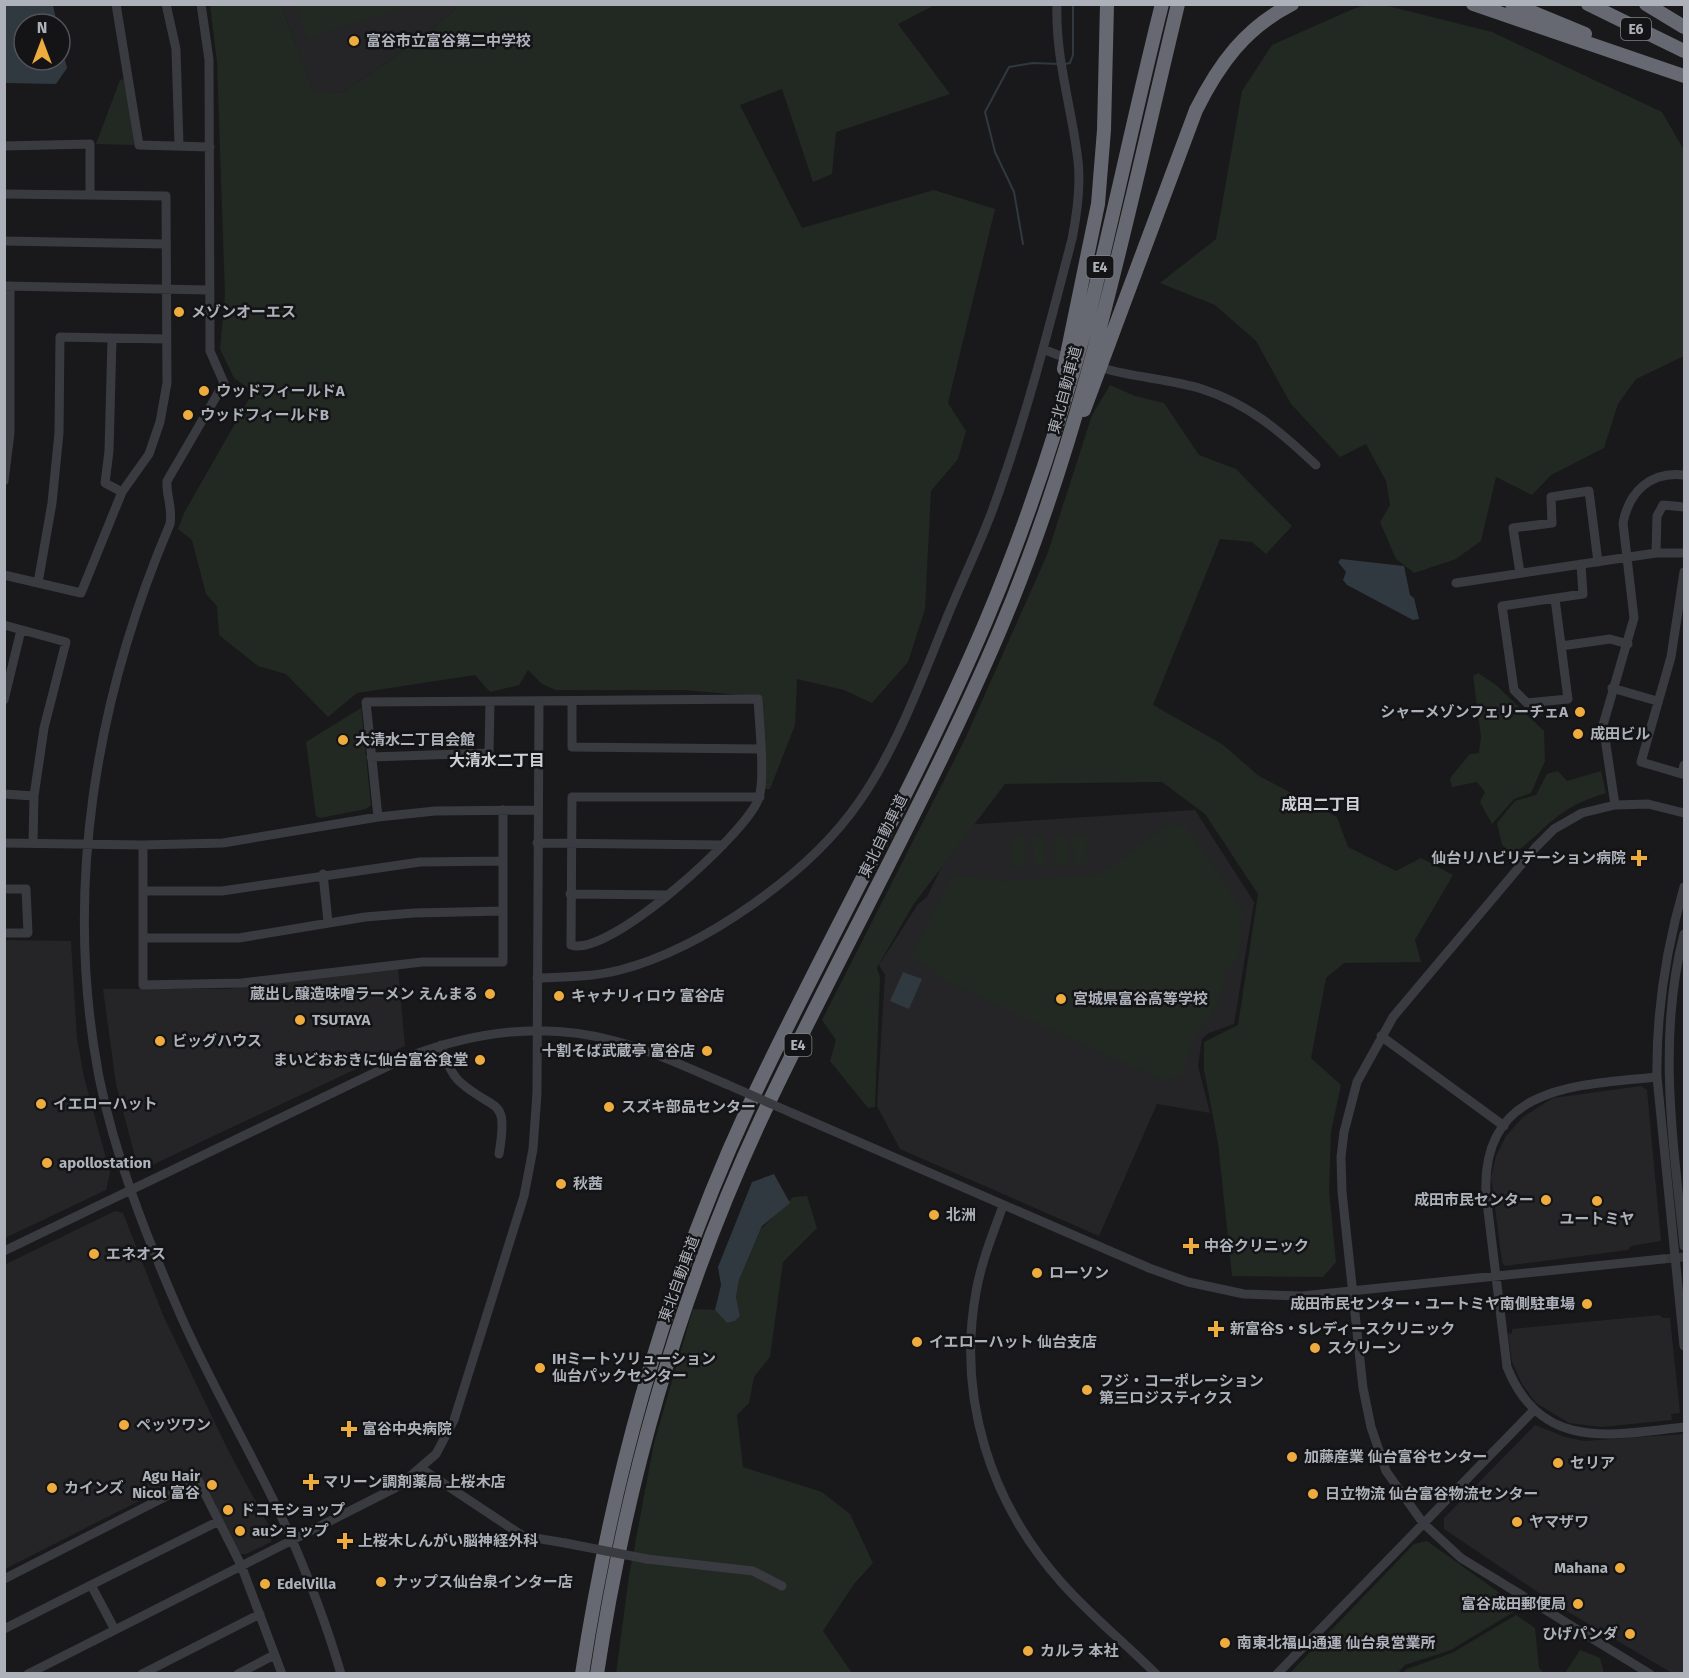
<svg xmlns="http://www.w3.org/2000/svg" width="1689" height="1678" font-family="'Fira Sans','Noto Sans JP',sans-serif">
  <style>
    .built { fill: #252528 }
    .green { fill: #212922 }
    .water { fill: #2f393f }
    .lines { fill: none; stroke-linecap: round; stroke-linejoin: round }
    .stream { stroke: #2f393f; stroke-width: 2 }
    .minor-tunnel { stroke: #36373b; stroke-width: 9; stroke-dasharray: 9 4.5; stroke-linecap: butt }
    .minor { stroke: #3a3b40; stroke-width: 9 }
    .highway { stroke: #666971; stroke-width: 14 }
    .minor-bridge { stroke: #3a3b40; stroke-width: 9 }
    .poi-dot { fill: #eeac3e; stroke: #141416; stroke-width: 2 }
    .labels { text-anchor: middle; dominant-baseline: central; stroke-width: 5; stroke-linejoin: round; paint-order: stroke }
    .shield { fill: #141416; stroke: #7e8289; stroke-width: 1.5 }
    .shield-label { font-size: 14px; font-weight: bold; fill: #acb1ba }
    .poi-label { font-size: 15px; font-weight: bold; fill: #acb1ba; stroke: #141416; text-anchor: start }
    .street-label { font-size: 15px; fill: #acb1ba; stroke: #141416 }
    .neighbourhood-label { font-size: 16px; font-weight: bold; fill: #cdd0d6; stroke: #141416 }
  </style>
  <rect width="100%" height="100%" fill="#19191b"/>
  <path class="built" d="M 281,5 L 455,5 L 454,11 L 375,71 L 341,93 L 313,92 Z
    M 1195,810 L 1254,902 L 1234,1024 L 1209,1033 L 1202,1039 L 1198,1066 L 1210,1113 L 1157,1104 L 1099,1236 L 900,1149 L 877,1106 L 885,975 L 879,965 L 918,904 L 927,897 L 962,825 Z
    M 5,940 L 71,941 L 77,1038 L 84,1077 L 110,1173 L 106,1190 L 5,1238 Z
    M 398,968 L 405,1046 L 150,1166 L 136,1161 L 116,1084 L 103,989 L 228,989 Z
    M 1641,1086 L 1647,1090 L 1661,1241 L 1631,1246 L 1628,1250 L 1505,1266 L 1502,1262 L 1491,1177 L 1496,1156 L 1506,1136 L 1523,1117 L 1553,1098 Z
    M 115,1211 L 123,1213 L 163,1315 L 230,1454 L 273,1533 L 271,1542 L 246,1554 L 240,1554 L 198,1471 L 5,1569 L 4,1265 Z
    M 1659,1315 L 1663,1318 L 1670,1318 L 1680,1413 L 1671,1414 L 1672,1420 L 1601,1427 L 1569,1423 L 1536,1403 L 1522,1384 L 1512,1362 L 1508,1334 L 1512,1333 L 1512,1329 Z
    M 1535,1425 L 1565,1437 L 1584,1441 L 1684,1434 L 1684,1673 L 1672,1673 L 1560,1607 L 1444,1529 L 1444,1518 Z"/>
  <path class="green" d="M 1369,4 L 1384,5 L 1492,32 L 1662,112 L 1684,150 L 1684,356 L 1636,379 L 1618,404 L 1604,448 L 1551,475 L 1532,495 L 1496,477 L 1481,541 L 1456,559 L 1414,573 L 1396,559 L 1380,522 L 1390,505 L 1386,481 L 1366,444 L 1340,457 L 1291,404 L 1256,341 L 1215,305 L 1160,283 L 1216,239 L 1242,91 L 1272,45 L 1353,9 Z
    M 210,5 L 281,5 L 313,91 L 341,93 L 375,71 L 454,11 L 455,5 L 935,5 L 898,24 L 950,94 L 836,132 L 832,174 L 813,182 L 782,89 L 740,105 L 802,228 L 934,190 L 995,209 L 948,403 L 966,431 L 958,459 L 931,491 L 925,609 L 908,662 L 872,703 L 844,690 L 797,679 L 795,725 L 770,789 L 763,789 L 762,697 L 684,690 L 556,690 L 542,684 L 528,670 L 519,685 L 490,692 L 475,675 L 357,693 L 328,717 L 286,674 L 258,666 L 219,635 L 217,606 L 206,594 L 192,540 L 178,529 L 184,513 L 253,392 L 234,378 L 220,349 L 225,295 L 217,62 Z
    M 296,5 L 296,4 L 413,5 L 308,38 Z
    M 125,79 L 134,145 L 96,144 L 120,80 Z
    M 1110,385 L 1135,396 L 1164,403 L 1199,455 L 1236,469 L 1292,526 L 1266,554 L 1252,542 L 1220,539 L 1153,705 L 1222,744 L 1259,776 L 1337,817 L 1348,847 L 1396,871 L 1421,858 L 1453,875 L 1415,940 L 1421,962 L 1344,963 L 1326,978 L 1311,1058 L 1341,1085 L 1331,1132 L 1329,1191 L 1336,1262 L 1323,1277 L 1232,1276 L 1218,1143 L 1204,1070 L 1204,1042 L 1238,1025 L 1258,894 L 1205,814 L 1162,782 L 1005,784 L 913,905 L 877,968 L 880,977 L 875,1107 L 868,1108 L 830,1061 L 836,1040 L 822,1020 L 965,739 L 1047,555 L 1092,415 Z
    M 1478,673 L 1496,685 L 1544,731 L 1545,761 L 1531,793 L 1514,799 L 1492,824 L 1480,802 L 1485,792 L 1477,782 L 1452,787 L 1450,778 L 1470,754 L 1479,753 L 1481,736 L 1473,676 Z
    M 361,708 L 371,805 L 366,809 L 320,818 L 316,816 L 306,742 Z
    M 1558,771 L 1567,781 L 1601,771 L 1606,793 C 1556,808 1550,826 1513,855 L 1502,845 L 1497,823 L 1515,801 L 1536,795 L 1547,774 Z
    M 1169,824 L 1187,827 L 1243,910 L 1238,960 L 1227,968 L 1223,989 L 1208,1023 L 1197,1030 L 1181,1076 L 1163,1081 L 934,976 L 936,970 L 910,958 L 953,875 L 1008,881 L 1098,875 Z
    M 1086,834 L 1088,864 L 1074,865 L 1072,835 Z
    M 1067,835 L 1069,865 L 1055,866 L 1054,836 Z
    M 1045,836 L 1047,866 L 1034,867 L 1032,837 Z
    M 1025,837 L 1026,867 L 1013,868 L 1011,838 Z
    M 807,1196 L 817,1228 L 783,1262 L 770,1357 L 754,1377 L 749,1403 L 737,1415 L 743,1467 L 822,1492 L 850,1514 L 873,1563 L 854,1584 L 823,1631 L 852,1673 L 616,1674 L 629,1576 L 654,1443 L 693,1309 L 715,1310 L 727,1323 L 735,1321 L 740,1316 L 736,1297 L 739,1280 L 761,1229 L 793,1197 Z
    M 1427,1541 L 1511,1601 L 1515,1611 L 1451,1650 L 1405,1665 L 1398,1673 L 1290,1673 L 1414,1544 Z
    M 1516,1615 L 1535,1628 L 1539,1668 L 1544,1673 L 1403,1673 L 1407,1669 L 1452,1653 Z
    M 1580,1650 L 1600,1658 L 1604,1673 L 1565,1673 Z"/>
  <path class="water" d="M 5,4 L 53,5 L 57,24 L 24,24 L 24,60 L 60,60 L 60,38 L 67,68 L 56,84 L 5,83 Z
    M 1341,559 L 1404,566 L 1410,595 L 1414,598 L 1419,619 L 1413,620 L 1347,585 L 1343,580 L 1346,572 L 1338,562 Z
    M 903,972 L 922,979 L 909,1009 L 890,1001 Z
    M 774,1174 L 790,1203 L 762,1226 L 739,1280 L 736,1297 L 740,1316 L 735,1321 L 727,1323 L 715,1310 L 721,1285 L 718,1267 L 752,1182 Z"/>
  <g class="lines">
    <path class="stream" d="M 1065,64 L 1070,63 L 1073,55 L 1073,4
      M 1023,244 L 1014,192 L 995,152 L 985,112 L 1009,67 L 1033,63 L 1060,64"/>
    <path class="minor-tunnel" d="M 1663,1259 L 1684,1257"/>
    <path class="minor" d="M 116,4 L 139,145 L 210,147
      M 166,4 L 176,49 L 179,145
      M 201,4 L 209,60 L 210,351 L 224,383 L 167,481 C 166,496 173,508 170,524 C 96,698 63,889 99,1077 C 115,1156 145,1233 177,1307 C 211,1387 258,1462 293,1542 C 311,1584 328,1629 341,1674
      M 4,146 L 90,144 L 90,193
      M 4,194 L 166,196 L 167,383 L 160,422 L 149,454 L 122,492 L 81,593 L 4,575
      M 4,241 L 165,244
      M 4,286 L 210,290
      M 112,339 L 109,451 L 105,483 L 122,492
      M 1043,349 L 1058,355
      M 1106,369 C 1137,378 1171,379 1202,389 C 1249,404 1281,432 1316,465
      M 4,481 L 10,433 L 10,286
      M 1656,553 L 1657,516 L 1663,505 L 1684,507
      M 1684,572 L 1671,657 L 1641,762 L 1682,774 L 1684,765
      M 1520,573 L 1513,528 L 1552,523 L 1551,497 L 1589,491 L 1598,562
      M 38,583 L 52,503 L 59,433 L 60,337 L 166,339
      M 1456,583 L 1656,553 L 1684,553
      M 1555,599 L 1568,699 L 1527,703 L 1514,690 L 1502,606 L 1583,594 L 1581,564
      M 4,625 L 66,642 L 44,728 L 34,796 L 33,843
      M 1561,646 L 1610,639 L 1628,644
      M 1612,688 L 1657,701
      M 4,700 L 21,630
      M 572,701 L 572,747 L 760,749
      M 371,757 L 489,753 L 490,702
      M 4,794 L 34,796
      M 1615,805 L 1603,725 L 1634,618 L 1623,523 C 1629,492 1650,471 1684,475
      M 378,817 L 366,702 L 758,699 C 759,721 766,783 758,800 C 744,835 609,958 571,945 L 572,797 L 760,797
      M 4,843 L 143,845 L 223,843 L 378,817 L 435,811 L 537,810
      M 537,843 L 723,845
      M 143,845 L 143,985 L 242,983 L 422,962 L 503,962 L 503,810
      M 323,874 L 328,922
      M 1684,887 C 1666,949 1656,1012 1657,1077 L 1684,1346
      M 4,889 L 26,889 L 28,933 L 4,933
      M 144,891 L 222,891 L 420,862 L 503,861
      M 570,894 L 668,895
      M 1684,934 C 1657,1037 1673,1141 1684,1246
      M 144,938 L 239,938 L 365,917 L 414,913 L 502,911
      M 537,978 C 565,977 593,977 620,970 C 704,948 810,873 859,802 C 898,746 922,678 948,615 C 962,581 978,548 991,514 C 1024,425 1048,332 1072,239 C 1077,214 1081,187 1078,161 C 1072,108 1055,58 1057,4
      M 1381,1036 L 1504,1126
      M 441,1045 C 445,1057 450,1073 460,1082 C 495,1113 509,1095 499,1154
      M 1657,1077 C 1577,1085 1481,1085 1486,1194 L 1507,1367 C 1541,1452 1611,1435 1684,1427
      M 792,1113 L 1149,1268 L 1188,1282 L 1244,1294 L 1302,1296 L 1663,1259
      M 1003,1206 C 993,1233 981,1263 976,1292 C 957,1398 990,1502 1061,1582 C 1090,1615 1125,1643 1156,1674
      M 4,1251 L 405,1058 C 472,1032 544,1021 615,1041 C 653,1051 690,1069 726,1084
      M 422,1469 L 523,1536 L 565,1543
      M 647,1559 L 753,1571 L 782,1586
      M 4,1579 L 198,1480 L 241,1565 L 282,1674
      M 91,1585 L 219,1521
      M 4,1629 L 91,1585 L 115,1630
      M 28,1674 L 399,1486 L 436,1454 L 454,1420 L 524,1196 L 533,1149 L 537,1093 L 539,702
      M 142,1674 L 260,1614
      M 238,1674 L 274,1655
      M 1277,1674 L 1533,1411
      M 1650,1674 L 1461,1558 L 1423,1523 L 1386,1471 L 1371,1427 L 1363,1388 L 1342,1192 L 1341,1157 L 1344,1132 L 1357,1082 L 1393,1017 L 1536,847 L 1554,829 L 1582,813 L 1615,805 L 1648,804 L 1684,813"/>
    <path class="highway" d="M 1473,4 L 1684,76
      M 1512,4 L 1585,34
      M 1588,4 L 1684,51
      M 1646,4 L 1684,27
      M 1064,369 L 1098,204 L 1104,130 L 1107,4
      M 1084,410 L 1196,110 C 1219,64 1245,28 1292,4
      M 582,1674 C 612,1479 664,1290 747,1110 C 823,946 915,789 986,621 C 1026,526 1059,426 1086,326 C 1113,219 1135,111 1162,4
      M 597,1674 C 626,1482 679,1295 761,1119 C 838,955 929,797 1000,630 C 1085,430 1127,215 1178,4"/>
    <path class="minor-bridge" d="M 726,1084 L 792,1113
      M 565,1543 L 647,1559"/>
  </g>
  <g class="poi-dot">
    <circle cx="354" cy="41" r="6"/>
    <circle cx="179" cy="312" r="6"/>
    <circle cx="204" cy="391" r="6"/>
    <circle cx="188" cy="415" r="6"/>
    <circle cx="1580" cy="712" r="6"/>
    <circle cx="1578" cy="734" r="6"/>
    <circle cx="343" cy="740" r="6"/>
    <path d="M1636 849h6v6h6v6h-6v6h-6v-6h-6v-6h6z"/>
    <circle cx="490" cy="994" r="6"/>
    <circle cx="559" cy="996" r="6"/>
    <circle cx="1061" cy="999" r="6"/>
    <circle cx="300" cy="1020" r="6"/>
    <circle cx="160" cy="1041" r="6"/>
    <circle cx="707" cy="1051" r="6"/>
    <circle cx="480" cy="1060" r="6"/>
    <circle cx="41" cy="1104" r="6"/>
    <circle cx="609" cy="1107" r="6"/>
    <circle cx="47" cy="1163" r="6"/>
    <circle cx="561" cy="1184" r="6"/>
    <circle cx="1546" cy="1200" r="6"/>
    <circle cx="1597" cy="1201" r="6"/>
    <circle cx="934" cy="1215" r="6"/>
    <path d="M1188 1237h6v6h6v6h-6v6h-6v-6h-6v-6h6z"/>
    <circle cx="94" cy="1254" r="6"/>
    <circle cx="1037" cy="1273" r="6"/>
    <circle cx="1587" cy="1304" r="6"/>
    <path d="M1213 1320h6v6h6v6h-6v6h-6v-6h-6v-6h6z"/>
    <circle cx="917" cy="1342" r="6"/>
    <circle cx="1315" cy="1348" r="6"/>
    <circle cx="540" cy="1368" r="6"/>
    <circle cx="1087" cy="1390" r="6"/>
    <circle cx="124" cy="1425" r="6"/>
    <path d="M346 1420h6v6h6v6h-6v6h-6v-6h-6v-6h6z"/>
    <circle cx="1292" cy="1457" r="6"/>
    <circle cx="1558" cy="1463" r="6"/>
    <path d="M308 1473h6v6h6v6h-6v6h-6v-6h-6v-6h6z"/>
    <circle cx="212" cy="1485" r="6"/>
    <circle cx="52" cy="1488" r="6"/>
    <circle cx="1313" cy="1494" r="6"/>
    <circle cx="228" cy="1510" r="6"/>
    <circle cx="1517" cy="1522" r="6"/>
    <circle cx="240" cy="1531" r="6"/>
    <path d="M342 1532h6v6h6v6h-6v6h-6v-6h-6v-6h6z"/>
    <circle cx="1620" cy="1568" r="6"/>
    <circle cx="381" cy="1582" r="6"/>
    <circle cx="265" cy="1584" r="6"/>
    <circle cx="1578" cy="1604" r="6"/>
    <circle cx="1630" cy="1634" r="6"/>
    <circle cx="1225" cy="1643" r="6"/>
    <circle cx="1028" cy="1651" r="6"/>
  </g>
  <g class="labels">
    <g class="shield">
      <rect x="1621" y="18" width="30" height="22" rx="4.5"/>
      <rect x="1086.5" y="256" width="27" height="22" rx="4.5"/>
      <rect x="784.5" y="1034" width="27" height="22" rx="4.5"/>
    </g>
    <g class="shield-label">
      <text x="1636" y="29">E6</text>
      <text x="1100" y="267">E4</text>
      <text x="798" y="1045">E4</text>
    </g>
    <g class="poi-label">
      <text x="366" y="41">富谷市立富谷第二中学校</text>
      <text x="191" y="312">メゾンオーエス</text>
      <text x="216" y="391">ウッドフィールドA</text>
      <text x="200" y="415">ウッドフィールドB</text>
      <text x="1568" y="712" text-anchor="end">シャーメゾンフェリーチェA</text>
      <text x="1590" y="734">成田ビル</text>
      <text x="355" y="740">大清水二丁目会館</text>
      <text x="1626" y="858" text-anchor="end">仙台リハビリテーション病院</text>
      <text x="478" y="994" text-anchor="end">蔵出し醸造味噌ラーメン えんまる</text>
      <text x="571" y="996">キャナリィロウ 富谷店</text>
      <text x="1073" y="999">宮城県富谷高等学校</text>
      <text x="312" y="1020">TSUTAYA</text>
      <text x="172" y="1041">ビッグハウス</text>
      <text x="695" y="1051" text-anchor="end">十割そば武蔵亭 富谷店</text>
      <text x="468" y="1060" text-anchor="end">まいどおおきに仙台富谷食堂</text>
      <text x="53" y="1104">イエローハット</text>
      <text x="621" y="1107">スズキ部品センター</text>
      <text x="59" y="1163">apollostation</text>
      <text x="573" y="1184">秋茜</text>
      <text x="1534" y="1200" text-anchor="end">成田市民センター</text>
      <text x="946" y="1215">北洲</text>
      <text x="1597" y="1219" text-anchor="middle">ユートミヤ</text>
      <text x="1204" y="1246">中谷クリニック</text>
      <text x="106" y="1254">エネオス</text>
      <text x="1049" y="1273">ローソン</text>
      <text x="1575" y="1304" text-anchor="end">成田市民センター・ユートミヤ南側駐車場</text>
      <text x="1230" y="1329">新富谷S・Sレディースクリニック</text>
      <text x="929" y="1342">イエローハット 仙台支店</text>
      <text x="1327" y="1348">スクリーン</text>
      <text x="552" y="1359">IHミートソリューション<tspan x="552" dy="17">仙台パックセンター</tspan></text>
      <text x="1099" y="1381">フジ・コーポレーション<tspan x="1099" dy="17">第三ロジスティクス</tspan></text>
      <text x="136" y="1425">ペッツワン</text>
      <text x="362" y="1429">富谷中央病院</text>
      <text x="1304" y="1457">加藤産業 仙台富谷センター</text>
      <text x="1570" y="1463">セリア</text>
      <text x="200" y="1476" text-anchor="end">Agu Hair<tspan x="200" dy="17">Nicol 富谷</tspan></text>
      <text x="323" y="1482">マリーン調剤薬局 上桜木店</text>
      <text x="64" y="1488">カインズ</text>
      <text x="1325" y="1494">日立物流 仙台富谷物流センター</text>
      <text x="240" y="1510">ドコモショップ</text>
      <text x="1529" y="1522">ヤマザワ</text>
      <text x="252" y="1531">auショップ</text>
      <text x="358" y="1541">上桜木しんがい脳神経外科</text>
      <text x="1608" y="1568" text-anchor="end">Mahana</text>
      <text x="393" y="1582">ナップス仙台泉インター店</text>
      <text x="277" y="1584">EdelVilla</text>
      <text x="1566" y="1604" text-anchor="end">富谷成田郵便局</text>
      <text x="1618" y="1634" text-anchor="end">ひげパンダ</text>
      <text x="1237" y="1643">南東北福山通運 仙台泉営業所</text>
      <text x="1040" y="1651">カルラ 本社</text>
    </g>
    <g class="street-label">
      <text transform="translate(1065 390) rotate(-75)">東北自動車道</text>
      <text transform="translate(883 836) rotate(-64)">東北自動車道</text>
      <text transform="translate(679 1279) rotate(-70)">東北自動車道</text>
    </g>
    <g class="neighbourhood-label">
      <text x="497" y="760">大清水二丁目</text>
      <text x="1321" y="804">成田二丁目</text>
    </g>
  </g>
  <rect width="1689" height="1678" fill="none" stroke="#acb1ba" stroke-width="12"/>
  <g transform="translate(42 42)"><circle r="28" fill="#141416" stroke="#515358" stroke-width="1.5"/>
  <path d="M0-4.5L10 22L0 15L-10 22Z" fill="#eeac3e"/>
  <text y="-9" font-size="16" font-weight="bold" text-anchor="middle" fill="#acb1ba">N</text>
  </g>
</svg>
